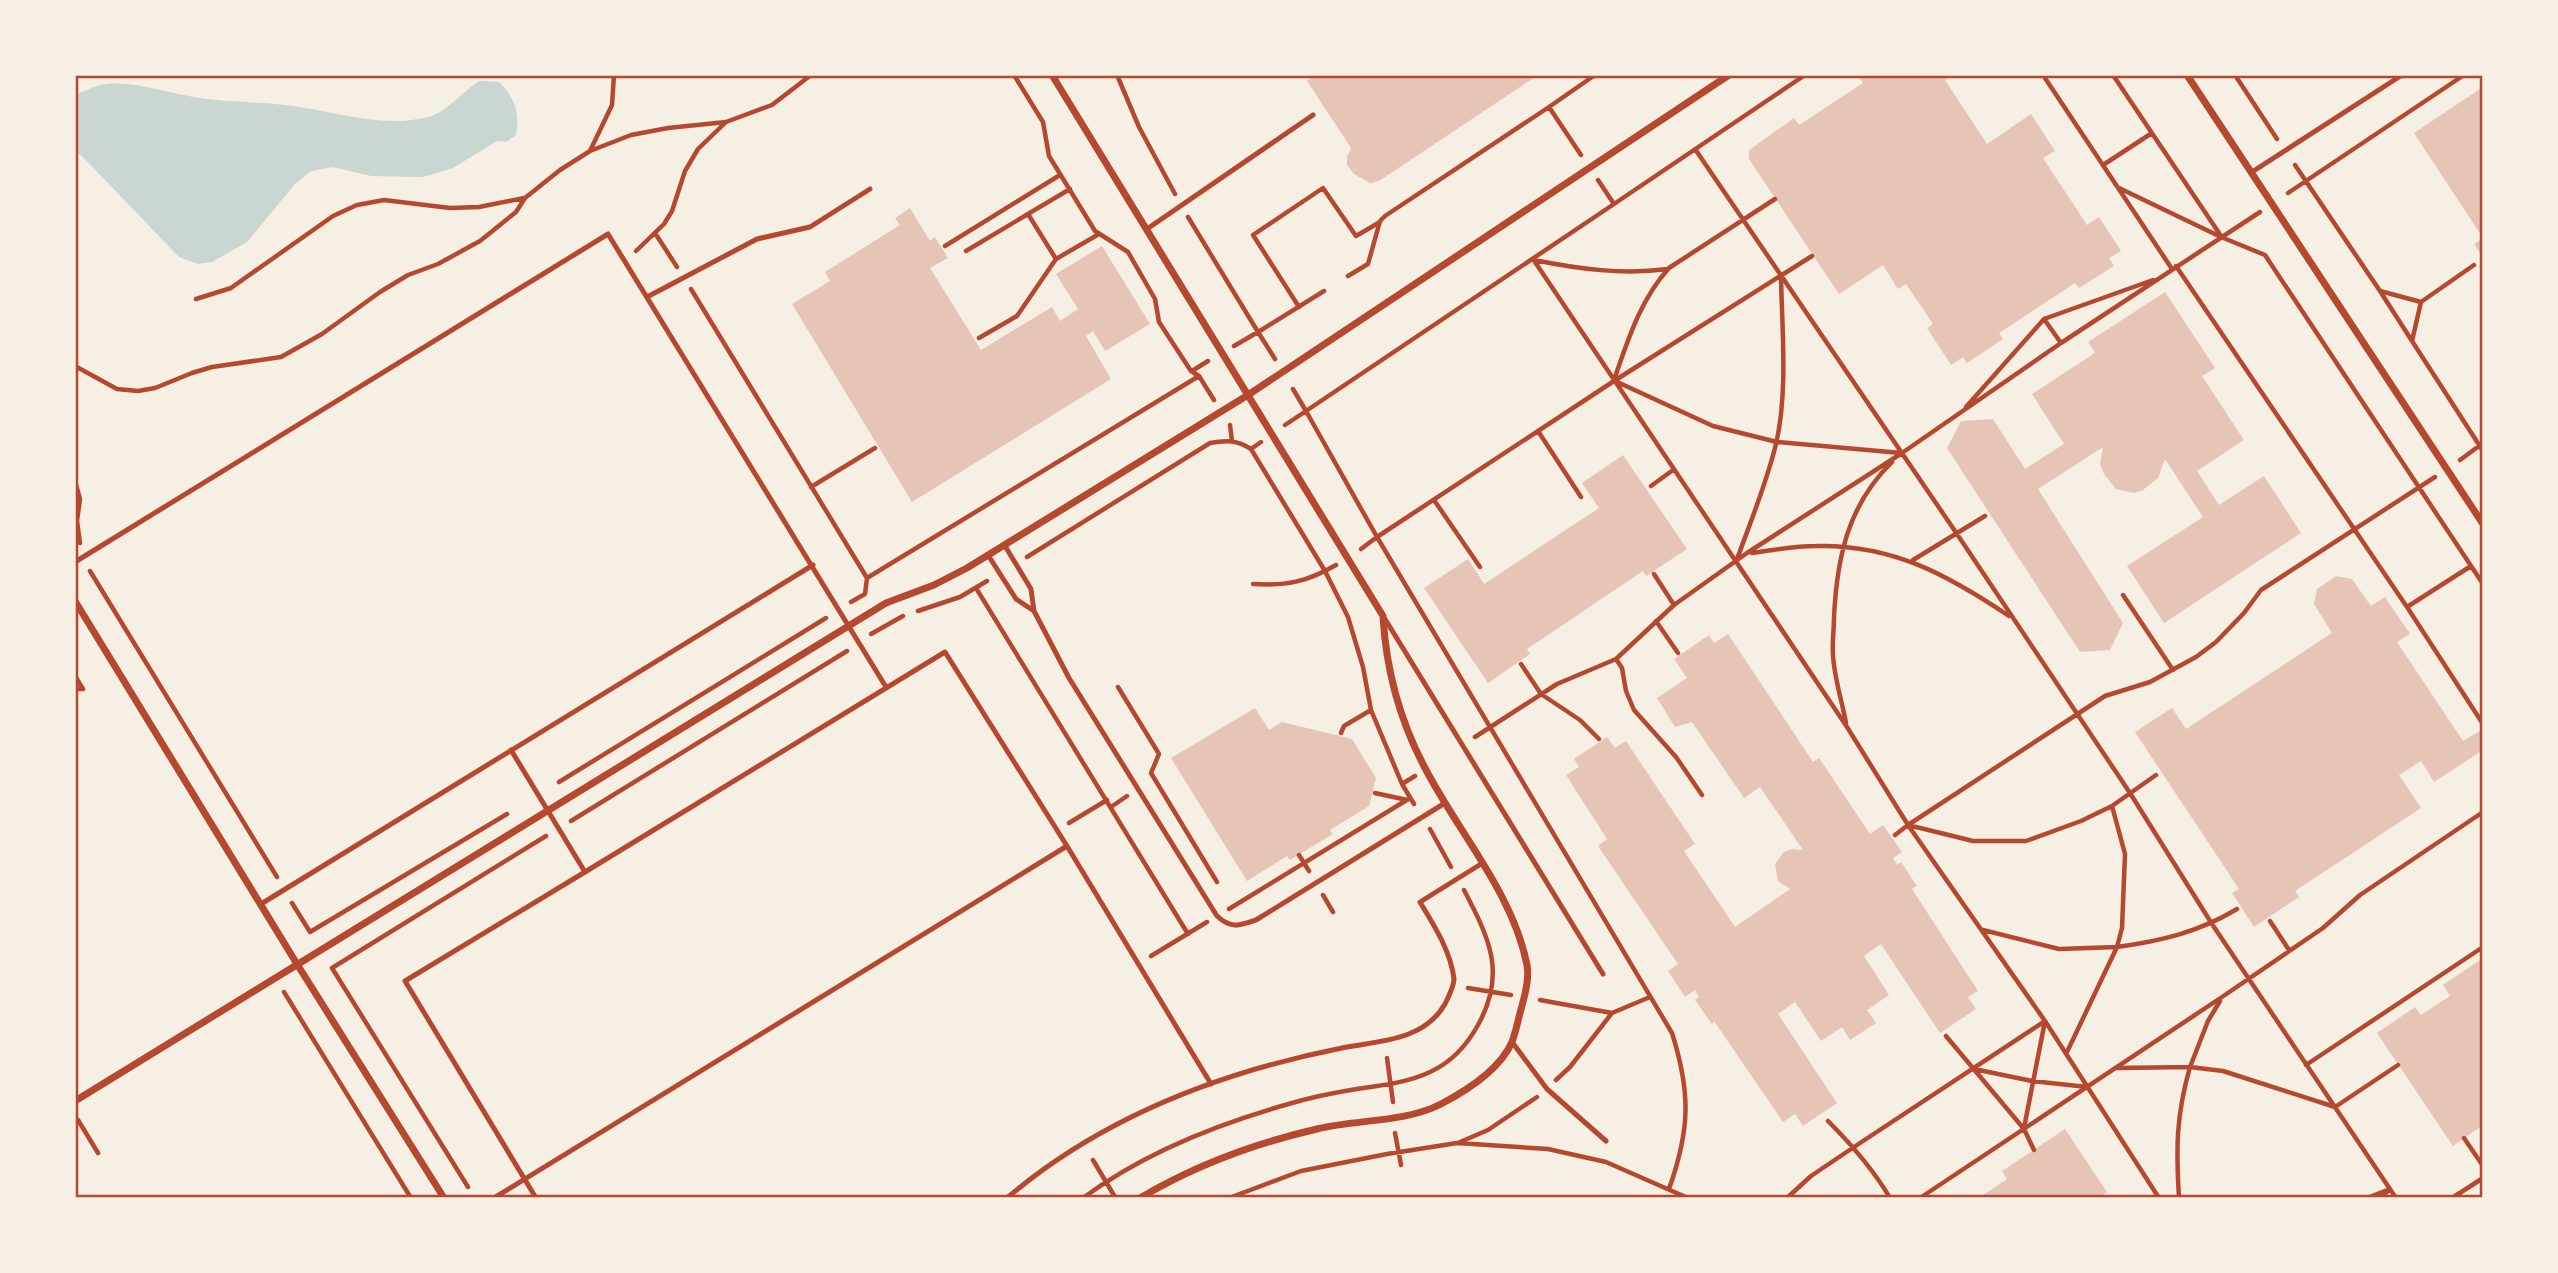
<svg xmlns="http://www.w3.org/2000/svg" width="2558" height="1273" font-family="Commissioner,sans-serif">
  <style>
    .water { fill: #c9d6d2 }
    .building { fill: #e6c5b7 }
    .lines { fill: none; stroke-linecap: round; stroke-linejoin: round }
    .path { stroke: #b5482f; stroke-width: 4.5 }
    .service { stroke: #b5482f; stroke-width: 5 }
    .minor { stroke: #b5482f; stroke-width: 7 }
    .neatline { fill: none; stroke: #b5482f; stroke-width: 2.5 }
  </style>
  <rect width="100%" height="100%" fill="#f6efe4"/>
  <path class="water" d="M 480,81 L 499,82 C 515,98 520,112 516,135 L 506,142 L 497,141 L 453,168 L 423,177 L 371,176 L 333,167 L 311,171 L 295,184 L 247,242 L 212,262 L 198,264 L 179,257 L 82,156 L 75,152 L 75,95 C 83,92 92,87 100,85 C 132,79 168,94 200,98 C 228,102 257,102 285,105 C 331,110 382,129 428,117 C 448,112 462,91 480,81 Z"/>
  <path class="building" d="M 1316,75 L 1538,75 L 1379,181 L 1370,183 L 1354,174 L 1347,165 L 1347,157 L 1351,148 L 1307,81 Z
    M 1861,75 L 1952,75 L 1945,80 L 1987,144 L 2031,114 L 2055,151 L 2043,158 L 2087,225 L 2099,217 L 2121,251 L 2109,258 L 2114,266 L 2079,288 L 2075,283 L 1999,333 L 2003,339 L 1967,363 L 1963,357 L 1951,365 L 1927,328 L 1933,324 L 1906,284 L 1898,289 L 1883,265 L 1839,294 L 1749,159 L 1749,150 L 1794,118 L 1799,125 L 1863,83 L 1859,77 Z
    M 2483,87 L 2483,258 L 2474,244 L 2483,238 L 2414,133 Z
    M 910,208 L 930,241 L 935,237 L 948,258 L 930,268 L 981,350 L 1052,307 L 1060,321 L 1078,309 L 1056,274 L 1102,246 L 1150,324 L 1105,351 L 1093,331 L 1086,336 L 1111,379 L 912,502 L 792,304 L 830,281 L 825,272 L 900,225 L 895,218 Z
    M 2165,292 L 2215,368 L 2202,376 L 2244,440 L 2197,471 L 2219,505 L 2264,476 L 2301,533 L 2164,623 L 2127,566 L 2203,517 L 2165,459 L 2158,478 L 2143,490 L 2134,493 L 2116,489 L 2104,474 L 2100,464 L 2103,447 L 2038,489 L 2123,623 L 2110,650 L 2080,652 L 1947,448 L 1961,421 L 1993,419 L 2025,469 L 2064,444 L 2032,394 L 2095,353 L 2088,342 Z
    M 1623,455 L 1687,549 L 1646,576 L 1643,571 L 1527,649 L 1530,654 L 1488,683 L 1424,588 L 1468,559 L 1484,584 L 1599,508 L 1582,483 Z
    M 2336,576 L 2352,579 L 2371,606 L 2385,597 L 2410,634 L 2397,642 L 2463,741 L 2483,729 L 2483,750 L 2434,782 L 2421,761 L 2399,775 L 2421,808 L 2295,891 L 2299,897 L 2254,927 L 2232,893 L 2239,889 L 2135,732 L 2172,708 L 2186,729 L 2332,633 L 2314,604 L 2317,589 Z
    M 1728,634 L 1813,762 L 1819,758 L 1870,834 L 1883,825 L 1902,852 L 1893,858 L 1897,865 L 1901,862 L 1917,886 L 1912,889 L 1978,991 L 1968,997 L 1976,1009 L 1940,1033 L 1881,944 L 1864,956 L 1889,995 L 1867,1010 L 1876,1023 L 1850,1040 L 1842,1027 L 1821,1041 L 1795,1002 L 1778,1014 L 1837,1103 L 1803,1126 L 1795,1114 L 1783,1122 L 1714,1021 L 1712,1024 L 1695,1000 L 1699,997 L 1695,990 L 1685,997 L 1668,971 L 1678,964 L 1598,846 L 1607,839 L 1566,775 L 1579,767 L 1574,759 L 1607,737 L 1615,748 L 1626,741 L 1695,844 L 1684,851 L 1735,927 L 1790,889 L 1778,881 L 1775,864 L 1784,852 L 1792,849 L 1803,850 L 1760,787 L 1744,798 L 1692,722 L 1675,727 L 1657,698 L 1687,678 L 1674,659 L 1709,635 L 1714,643 Z
    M 1255,708 L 1269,730 L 1282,722 L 1352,739 L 1376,778 L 1369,806 L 1330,830 L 1333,834 L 1290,860 L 1287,856 L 1247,881 L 1171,758 Z
    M 2483,958 L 2483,1125 L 2453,1146 L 2377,1033 L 2415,1007 L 2421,1015 L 2450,996 L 2443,985 Z
    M 2065,1129 L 2107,1192 L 2099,1198 L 1979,1198 L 2007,1179 L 2002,1171 Z"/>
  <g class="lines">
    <path class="path" d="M 1117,75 L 1139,127 L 1175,194
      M 2043,75 L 2172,269
      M 2113,75 L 2221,236
      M 2235,75 L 2277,139
      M 1695,149 L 1957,534 L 2130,793 L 2212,924 L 2396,1198
      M 590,151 L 612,105 L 614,75
      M 1581,155 L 1549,107 L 1595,75
      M 2103,165 L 2152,133
      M 2295,165 L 2380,291
      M 2119,188 L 2221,237 L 2265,255 L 2483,584
      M 2288,193 L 2464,75
      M 1614,204 L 1805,75
      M 1188,217 L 1258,332 L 1324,291
      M 655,233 L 677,267
      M 945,246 L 1060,175
      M 636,251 L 664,224 L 672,211 L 685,171 L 698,149 L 726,122 L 772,105 L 811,75
      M 966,251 L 1070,189
      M 1056,259 L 1099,234
      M 1533,259 L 1847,727 L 1908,825 L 2045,1021 L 2159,1198
      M 1534,260 C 1579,269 1622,275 1668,269
      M 2176,266 L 2407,607 L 2483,724
      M 1348,276 L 1368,264 L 1380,221 L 1385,216 L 1549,107
      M 691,289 L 867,578
      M 196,299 L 231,288 L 333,216 L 357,205 L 384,200 L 450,208 L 479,207 L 524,198
      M 2421,302 L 2474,265
      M 1299,307 L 1253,235 L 1323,188 L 1356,236 L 1380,222
      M 2044,319 L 2061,343
      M 979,338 L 1017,316 L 1056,259 L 1028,214
      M 2412,341 L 2380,291 L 2421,302 L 2412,341 L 2483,451
      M 1234,346 L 1258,332 L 1275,359
      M 75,366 L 117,389 L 138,391 L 155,388 L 192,373 L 212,367 L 281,357 L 322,334 L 380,292 L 408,275 L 438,264 L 480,241 L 516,212 L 525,198 L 560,170 L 590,151 L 631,135 L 668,128 L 726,122
      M 1192,371 L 1208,361
      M 1199,376 L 1214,400
      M 1614,380 C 1628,340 1640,300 1669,268 L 1775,199
      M 1615,381 L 1713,426 L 1777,442 L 1901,453
      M 1966,407 L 2044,319 L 2153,280
      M 1230,425 L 1232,441
      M 1285,425 L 1306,411 L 1293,389
      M 1538,431 L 1581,497
      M 1261,442 L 1251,449 L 1325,571 L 1348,617 L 1363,667 L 1371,710 L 1402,784 L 1415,776
      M 2460,460 L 2483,443
      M 75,481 L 80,499 L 77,521 L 80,543
      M 1651,486 L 1673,470
      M 811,487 L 875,448
      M 1434,500 L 1480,567
      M 1361,549 L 1377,537 L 1306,411 L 1614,204 L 1598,180
      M 1752,553 C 1773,550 1794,546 1816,546 C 1892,544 1948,575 2009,616
      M 1027,557 L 1210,443 C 1226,440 1237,440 1251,449
      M 1913,560 L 1985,516
      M 1736,562 C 1750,523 1766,485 1776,444 C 1788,393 1782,329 1781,277
      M 90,571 L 277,877
      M 1654,574 L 1674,605
      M 1253,584 C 1286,586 1307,582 1336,565
      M 976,588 L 1188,934
      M 2123,595 L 2173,670
      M 851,602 L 865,594 L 867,578 L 1199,376 L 1191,371 L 1159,322 L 1155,299 L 1128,252 L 1095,231 L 1049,156 L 1043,122 L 1014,75
      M 2407,607 L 2471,566
      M 918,611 L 960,597 L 987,581
      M 1656,621 L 1678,653
      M 871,634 L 903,616
      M 1616,659 L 1622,668 L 1626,691 L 1634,710 L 1676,757 L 1702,795
      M 1521,664 L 1541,694 L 1580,720 L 1599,739
      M 75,676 L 83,689
      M 1118,687 L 1159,754 L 1151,773 L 1217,882
      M 75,689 L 83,689
      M 1846,723 C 1842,701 1834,677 1833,655 C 1832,642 1834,630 1834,617 C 1837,557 1848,505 1892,462
      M 1341,733 L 1344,726 L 1371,710
      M 1475,737 L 1557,684 L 1616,659 L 1674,605 L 1747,553 L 1902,453 L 2061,343 L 2260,212
      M 559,782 L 826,618
      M 1402,784 L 1414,804
      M 1375,793 L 1407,800
      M 2112,806 L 2156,775
      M 1111,807 L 1127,796
      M 571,821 L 847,651
      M 1069,823 L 1107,800
      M 1430,829 L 1451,867
      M 1895,835 L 1908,825
      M 1299,855 L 1309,871
      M 1323,895 L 1333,912
      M 292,903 L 310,932 L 507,814
      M 1229,909 L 1410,798
      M 2270,921 L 2289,950
      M 1983,930 L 2059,949 L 2117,947 L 2122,928 L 2125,854 L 2112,806 L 2081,821 L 2026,841 L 1973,841 L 1908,825 L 2105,696 L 2150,682 L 2196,657 L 2216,642 L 2244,613 L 2261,590 L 2435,477
      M 1151,956 L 1207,922
      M 1468,988 L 1511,995
      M 284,992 L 411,1198
      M 1540,1000 L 1612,1013
      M 2220,1001 L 2208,1021 L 2190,1067 L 2223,1071 L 2335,1107 L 2398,1065
      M 1946,1036 L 2024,1129 L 2034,1150
      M 2067,1052 L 2117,947 C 2161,941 2199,932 2237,909
      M 1387,1058 L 1393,1102
      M 2306,1065 L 2483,947
      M 2118,1068 L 2190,1067 C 2176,1116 2176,1148 2179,1198
      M 1974,1069 L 2032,1081 L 2087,1087
      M 1556,1080 L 1570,1067 L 1612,1013 L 1650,997
      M 78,1120 L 98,1153
      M 1828,1121 C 1852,1145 1873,1169 1890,1198
      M 2024,1128 L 2045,1021
      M 1395,1133 L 1401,1165
      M 2464,1138 L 2483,1166
      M 1460,1142 L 1488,1130 L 1537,1097
      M 1093,1160 L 1115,1197
      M 468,1187 L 332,968 L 546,836
      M 1669,1189 C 1690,1130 1691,1093 1672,1033 L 1377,537 L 1614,381 L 1812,256
      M 1083,1198 C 1142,1154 1215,1125 1285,1105 C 1311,1097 1337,1092 1363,1088 C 1385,1085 1409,1082 1430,1072 C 1452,1062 1467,1045 1478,1025 C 1507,973 1489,938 1464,890
      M 1229,1198 L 1301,1171 L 1387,1154 L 1457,1143 L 1548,1149 L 1606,1162 L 1688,1198
      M 1787,1198 L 1811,1176 L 1854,1147 L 2045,1021
      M 1920,1198 L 2222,997 L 2323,928 L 2360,895 L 2483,812
      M 2367,1198 L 2390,1189 L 2381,1198
      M 2452,1198 L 2483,1178"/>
    <path class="service" d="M 2252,172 L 2402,75
      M 1147,229 L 1313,115
      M 647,297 L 757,239 L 810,227 L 870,189
      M 1005,546 L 1031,589 L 1034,611 L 1069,678 L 1217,916 C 1231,929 1239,926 1256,920 L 1445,803
      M 988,555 L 1016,599 L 1034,611
      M 75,562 L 608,234 L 886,687
      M 1385,619 L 1603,974
      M 511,750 L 585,872 L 405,981 L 536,1198
      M 585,872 L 945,652 L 1067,846 L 1211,1084
      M 261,904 L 813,565
      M 1512,1042 L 1547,1089 L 1606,1141
      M 494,1198 L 1067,846
      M 1007,1198 C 1101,1118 1221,1072 1342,1048 C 1378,1041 1424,1041 1445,1004 C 1448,998 1454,986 1454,979 C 1451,952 1434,925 1420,902 L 1481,864"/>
    <path class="minor" d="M 1052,75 L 1383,616 C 1386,670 1400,721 1425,768 C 1458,832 1513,893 1527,965 C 1530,981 1523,1001 1519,1017 C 1517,1025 1515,1034 1512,1042 C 1500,1069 1466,1091 1441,1104 C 1404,1123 1357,1119 1317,1129 C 1256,1143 1194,1166 1140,1198
      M 2187,75 L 2483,524
      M 75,601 L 297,964 L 444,1198
      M 75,1101 L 886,603 L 934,585 L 967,568 L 1248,395 L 1729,75"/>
  </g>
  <rect width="2558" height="1273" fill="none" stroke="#f6efe4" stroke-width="154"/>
  <rect x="77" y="77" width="2404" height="1119" class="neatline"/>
</svg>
